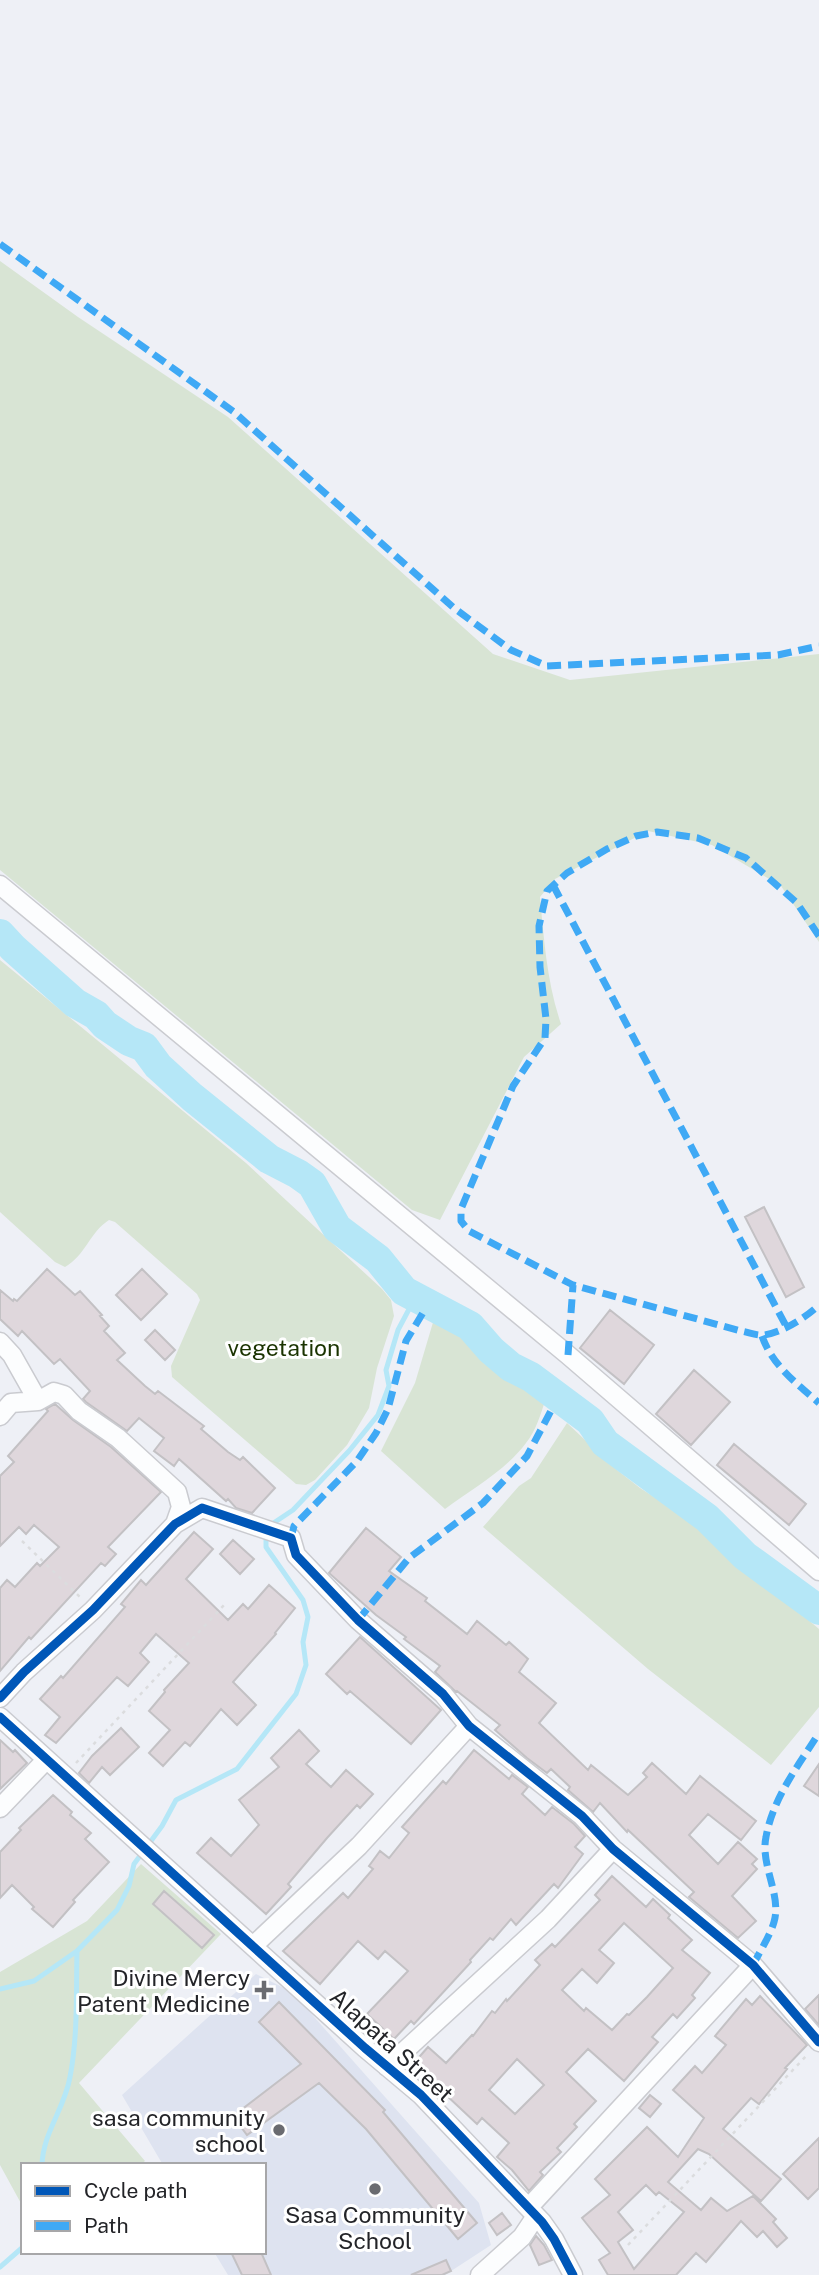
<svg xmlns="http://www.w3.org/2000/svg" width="819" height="2275" font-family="'Public Sans',sans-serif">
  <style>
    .built { fill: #dee3f0 }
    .green { fill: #d8e4d4 }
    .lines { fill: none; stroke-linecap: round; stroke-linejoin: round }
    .stream { stroke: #b5e7f7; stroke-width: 5 }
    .river { stroke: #b5e7f7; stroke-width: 30 }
    .building { fill: #dfd7dc; stroke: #c3c1c4; stroke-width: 2; fill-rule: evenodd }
    .minor-casing { stroke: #cacbd0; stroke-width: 21 }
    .path { stroke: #dbdcde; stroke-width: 2.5; stroke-dasharray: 3.5 5; stroke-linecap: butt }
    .minor { stroke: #fcfdfe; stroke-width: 18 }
    .quiet { stroke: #3fa9f5; stroke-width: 7; stroke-dasharray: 14 7; stroke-linecap: butt }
    .cycleway-casing { stroke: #fff; stroke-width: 13 }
    .cycleway { stroke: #0057b8; stroke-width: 9 }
    .poi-dot { fill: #6a6b70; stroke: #fff; stroke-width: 2.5 }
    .labels { text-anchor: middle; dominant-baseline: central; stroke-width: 6; stroke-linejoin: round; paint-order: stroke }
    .park-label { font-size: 23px; fill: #1a3300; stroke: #fff }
    .poi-label { font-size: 23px; fill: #232428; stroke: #fff; text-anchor: end }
    .street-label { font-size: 23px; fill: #232428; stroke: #fff }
  </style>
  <rect width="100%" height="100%" fill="#eef0f6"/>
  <path class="built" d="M 256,1974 L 292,1992 L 479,2203 L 491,2245 L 445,2275 L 228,2275 L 214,2252 L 264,2252 L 264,2165 L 163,2165 L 122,2095 Z"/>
  <path class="green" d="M 0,261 L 78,317 L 228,417 L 493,654 L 570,680 L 819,654 L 819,942 L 781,886 L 712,845 L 648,831 L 555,879 L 540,897 C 544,940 547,983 561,1024 L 524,1057 L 440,1220 L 412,1210 L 0,870 Z
    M 0,960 L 246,1163 L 382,1289 L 391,1300 L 394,1316 L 377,1368 L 369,1408 L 347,1445 L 315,1480 L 306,1485 L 296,1484 L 172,1377 L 171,1366 L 200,1300 L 197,1294 L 115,1222 L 109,1220 C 90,1232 85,1256 65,1267 L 55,1262 L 0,1212 Z
    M 434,1319 L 478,1336 L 546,1398 C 541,1413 536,1431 526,1443 C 506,1470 472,1489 445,1509 L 381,1451 L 415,1383 Z
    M 567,1423 L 617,1470 L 640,1488 L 695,1523 L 819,1629 L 819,1707 L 771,1765 L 648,1669 L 483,1527 L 519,1486 L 531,1478 Z
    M 141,1864 L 221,1934 L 79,2083 L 145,2161 L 140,2165 L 23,2165 L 23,2207 L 0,2165 L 0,1972 L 87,1921 Z"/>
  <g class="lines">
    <path class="stream" d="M 269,1526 L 293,1510 L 349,1451 L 378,1415 L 389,1386 L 386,1370 L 398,1330 L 416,1296
      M 0,1989 L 34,1981 L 77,1951 L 117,1910 L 129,1886 L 134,1864 L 162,1826 L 176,1800 L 237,1769 L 296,1694 L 306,1665 L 303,1642 L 308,1617 L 303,1600 L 266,1547 L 266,1533
      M 42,2165 C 43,2132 65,2108 70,2077 C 78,2036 76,1992 77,1951
      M 0,2267 L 23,2247"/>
    <path class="river" d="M 0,934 L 13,948 L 75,1003 L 96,1015 L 105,1025 L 129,1041 L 144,1047 L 158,1066 L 192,1097 L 269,1159 L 298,1174 L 312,1184 L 337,1228 L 378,1259 L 404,1291 L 470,1326 L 491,1350 L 511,1367 L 531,1377 L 590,1421 L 605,1443 L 707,1518 L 745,1556 L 819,1610"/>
  </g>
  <path class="building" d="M 764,1207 L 804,1287 L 786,1297 L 745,1217 Z
    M 47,1269 L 75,1295 L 80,1291 L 102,1315 L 100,1316 L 109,1326 L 104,1331 L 125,1353 L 117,1360 L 145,1386 L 155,1394 L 158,1391 L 204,1426 L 201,1429 L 228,1452 L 240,1460 L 243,1457 L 275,1488 L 252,1513 L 236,1508 L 228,1499 L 226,1501 L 179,1459 L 174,1466 L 154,1451 L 164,1438 L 139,1418 L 127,1431 L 86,1402 L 83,1399 L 90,1391 L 60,1359 L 54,1364 L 22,1331 L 18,1336 L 0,1319 L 0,1290 L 13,1301 L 14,1299 L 17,1301 Z
    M 142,1269 L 167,1294 L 141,1320 L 116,1295 Z
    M 610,1310 L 654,1345 L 624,1384 L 580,1348 Z
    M 155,1330 L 175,1350 L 165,1360 L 145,1340 Z
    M 694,1370 L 730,1402 L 691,1445 L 656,1414 Z
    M 55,1404 L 73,1420 L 111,1447 L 161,1492 L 108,1547 L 116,1554 L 105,1566 L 101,1563 L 31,1639 L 29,1637 L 0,1671 L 0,1588 L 7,1580 L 15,1587 L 37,1563 L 40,1566 L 59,1547 L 34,1525 L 26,1534 L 19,1527 L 0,1546 L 0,1476 L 14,1462 L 8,1456 L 48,1411 L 46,1409 Z
    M 734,1444 L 806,1504 L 789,1525 L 717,1465 Z
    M 366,1528 L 401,1557 L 389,1571 L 427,1598 L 425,1601 L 467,1634 L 477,1621 L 506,1645 L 509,1642 L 528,1659 L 519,1672 L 556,1703 L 539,1723 L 588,1770 L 591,1765 L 628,1795 L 647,1777 L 643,1773 L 652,1763 L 686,1794 L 700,1776 L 756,1821 L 741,1840 L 708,1814 L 689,1835 L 718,1864 L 738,1842 L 757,1859 L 752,1864 L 757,1869 L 732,1896 L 756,1921 L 738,1938 L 689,1897 L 694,1892 L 628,1830 L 627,1832 L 600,1803 L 593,1812 L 568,1790 L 570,1787 L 551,1769 L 547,1773 L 527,1758 L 495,1730 L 500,1725 L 457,1691 L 456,1692 L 435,1672 L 440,1666 L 404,1639 L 406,1637 L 376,1615 L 329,1573 Z
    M 194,1532 L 213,1549 L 186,1579 L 228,1620 L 243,1604 L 248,1609 L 269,1585 L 295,1608 L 275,1633 L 276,1634 L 233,1682 L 256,1705 L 237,1725 L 221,1709 L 190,1746 L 185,1742 L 163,1766 L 149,1753 L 170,1730 L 149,1711 L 165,1692 L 164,1690 L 189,1663 L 156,1634 L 140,1653 L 149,1662 L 128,1686 L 117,1677 L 56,1743 L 45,1735 L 60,1717 L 40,1699 L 61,1676 L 63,1678 L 125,1607 L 121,1604 L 141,1580 L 146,1585 Z
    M 233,1540 L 254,1559 L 240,1574 L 220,1554 Z
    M 360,1637 L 441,1710 L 411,1744 L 350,1691 L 347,1694 L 326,1674 Z
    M 121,1728 L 139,1747 L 110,1775 L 102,1767 L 89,1783 L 79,1773 L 92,1756 Z
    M 299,1730 L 319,1751 L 306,1764 L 331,1787 L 346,1770 L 373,1794 L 360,1808 L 357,1805 L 327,1838 L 288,1884 L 291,1887 L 266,1914 L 197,1853 L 211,1838 L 231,1856 L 259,1825 L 239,1800 L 279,1767 L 271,1758 Z
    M 0,1740 L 13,1752 L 15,1750 L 27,1763 L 0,1789 Z
    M 474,1750 L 509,1779 L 512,1775 L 528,1787 L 522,1794 L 545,1815 L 552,1807 L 574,1824 L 585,1836 L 575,1847 L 583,1854 L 558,1888 L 554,1884 L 516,1925 L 511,1919 L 493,1940 L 490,1938 L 470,1960 L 471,1962 L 414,2024 L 411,2021 L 394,2039 L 367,2014 L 408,1971 L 385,1951 L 378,1959 L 358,1941 L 320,1984 L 283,1951 L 343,1893 L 348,1898 L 373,1869 L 369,1866 L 380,1851 L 389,1858 L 409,1833 L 402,1827 L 443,1781 L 446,1784 Z
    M 819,1764 L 819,1796 L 804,1786 Z
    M 53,1795 L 72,1812 L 70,1815 L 91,1833 L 85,1839 L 109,1862 L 73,1900 L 75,1902 L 53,1927 L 32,1909 L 34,1907 L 12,1885 L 0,1898 L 0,1852 L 21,1830 L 19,1828 Z
    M 612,1876 L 646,1907 L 653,1899 L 670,1915 L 668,1918 L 692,1940 L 682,1950 L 710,1973 L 692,1995 L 695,1998 L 677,2018 L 673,2014 L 652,2037 L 658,2042 L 624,2081 L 588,2049 L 566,2072 L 596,2101 L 574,2124 L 577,2127 L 557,2148 L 561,2152 L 540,2172 L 543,2175 L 529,2191 L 512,2170 L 497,2157 L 509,2143 L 482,2118 L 477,2124 L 413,2064 L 428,2047 L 446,2063 L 472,2035 L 473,2036 L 492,2011 L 495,2013 L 506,1999 L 507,2001 L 540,1965 L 535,1960 L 552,1944 L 555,1947 L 600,1900 L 595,1895 ZM 624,1923 L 673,1968 L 647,1997 L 629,2015 L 627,2014 L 612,2030 L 586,2008 L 584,2011 L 562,1990 L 582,1969 L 597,1983 L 614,1963 L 599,1950 ZM 517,2059 L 544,2085 L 515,2114 L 489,2090 Z
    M 164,1891 L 214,1935 L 202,1948 L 153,1904 Z
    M 819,1995 L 819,2025 L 805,2009 Z
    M 760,1996 L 807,2045 L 785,2068 L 787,2069 L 759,2104 L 751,2098 L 723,2129 L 781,2179 L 761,2201 L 709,2154 L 698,2149 L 668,2182 L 701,2210 L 711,2198 L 727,2211 L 753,2196 L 776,2219 L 773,2222 L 787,2238 L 777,2247 L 763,2231 L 757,2237 L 741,2221 L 706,2262 L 696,2253 L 676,2275 L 608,2275 L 599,2260 L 610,2253 L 582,2218 L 610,2195 L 595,2179 L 647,2127 L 678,2157 L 704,2118 L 673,2090 L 695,2066 L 702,2073 L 726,2045 L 715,2036 L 746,1999 L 752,2005 ZM 646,2185 L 656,2195 L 659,2192 L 684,2212 L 634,2269 L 618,2242 L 633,2230 L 618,2212 Z
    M 279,2002 L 385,2110 L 383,2112 L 477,2223 L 458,2239 L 366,2129 L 319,2083 L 247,2135 L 233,2116 L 301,2064 L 259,2022 Z
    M 650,2095 L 661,2104 L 650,2117 L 639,2108 Z
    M 819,2138 L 819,2188 L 808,2199 L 783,2174 Z
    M 502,2213 L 511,2225 L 497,2235 L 489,2223 Z
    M 536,2236 L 544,2245 L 552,2260 L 539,2265 L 530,2245 Z
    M 231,2252 L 261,2252 L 271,2275 L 242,2275 Z
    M 446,2260 L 451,2271 L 442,2275 L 411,2275 Z"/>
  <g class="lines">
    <g class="minor-casing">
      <path id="minor" d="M 0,885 L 568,1355 L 819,1571
        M 0,1342 L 12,1355 L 38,1401
        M 0,1416 L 11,1403 L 38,1401 L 54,1392 L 64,1395 L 79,1411 L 118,1438 L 177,1492 L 181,1507 L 175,1524
        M 0,1698 L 24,1672 L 93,1610 L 175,1524 L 202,1508 L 291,1538 L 296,1555 L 358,1620 L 443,1694 L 469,1726 L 582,1816 L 613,1849 L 753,1965 L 819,2042
        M 0,1717 L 365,2048 L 421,2095 L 542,2222 L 554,2239 L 573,2275
        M 0,1808 L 46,1760
        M 253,1946 L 359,1846 L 469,1726
        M 387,2067 L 548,1919 L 613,1849
        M 529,2207 L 753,1965
        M 480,2275 L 522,2237 L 536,2216"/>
    </g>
    <path class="path" d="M 22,1541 L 81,1598
      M 76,1763 L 226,1603
      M 628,2245 L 807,2055"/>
    <use href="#minor" class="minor"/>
    <path class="quiet" d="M 0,244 L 234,412 L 454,608 L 511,650 L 547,666 L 778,655 L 819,646
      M 553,885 L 786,1326
      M 819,936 L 797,903 L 746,858 L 698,838 L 657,832 L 636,836 L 607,849 L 567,873 L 547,891 L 539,926 L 540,967 L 546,1019 L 545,1038 L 513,1086 L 461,1209 L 461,1221 L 469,1231 L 573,1285 L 741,1331 C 748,1332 757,1336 764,1335 C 783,1332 805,1318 819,1305
      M 762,1336 C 772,1365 796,1383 819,1403
      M 568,1355 L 573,1285
      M 291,1538 L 294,1526 L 357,1461 L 376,1433 L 388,1409 L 406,1341 L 424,1311
      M 358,1620 L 409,1558 L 483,1503 L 527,1456 L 553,1407
      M 753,1965 C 760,1951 770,1936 774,1922 C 782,1895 760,1865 766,1837 C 773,1798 798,1766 819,1733"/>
    <g class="cycleway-casing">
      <path id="cycleway" d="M 0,1698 L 24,1672 L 93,1610 L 175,1524 L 202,1508 L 291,1538 L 296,1555 L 358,1620 L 443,1694 L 469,1726 L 582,1816 L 613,1849 L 753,1965 L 819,2042
        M 0,1717 L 365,2048 L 421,2095 L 542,2222 L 554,2239 L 573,2275"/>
    </g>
    <use href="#cycleway" class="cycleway"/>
  </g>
  <g class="poi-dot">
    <path d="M260.5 1979.5h7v7h7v7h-7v7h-7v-7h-7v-7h7z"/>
    <circle cx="279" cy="2130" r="7"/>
    <circle cx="375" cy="2189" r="7"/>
  </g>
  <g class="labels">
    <g class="park-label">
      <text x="284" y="1347">vegetation</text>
    </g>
    <g class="poi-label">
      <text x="250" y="1977">Divine Mercy<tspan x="250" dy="26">Patent Medicine</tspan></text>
      <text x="265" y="2117">sasa community<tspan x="265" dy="26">school</tspan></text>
      <text x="375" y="2214" text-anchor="middle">Sasa Community<tspan x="375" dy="26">School</tspan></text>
    </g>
    <g class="street-label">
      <text transform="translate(392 2045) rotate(42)">Alapata Street</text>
    </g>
  </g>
  <rect x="21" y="2163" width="245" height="91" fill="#ffffff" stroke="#a7a7a9" stroke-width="2"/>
  <rect x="35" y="2186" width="35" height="10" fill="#0057b8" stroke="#a7a7a9" stroke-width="2"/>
  <text x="84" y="2198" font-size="21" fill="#232428">Cycle path</text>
  <rect x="35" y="2221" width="35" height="10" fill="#3fa9f5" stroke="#a7a7a9" stroke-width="2"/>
  <text x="84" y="2233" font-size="21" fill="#232428">Path</text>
</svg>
